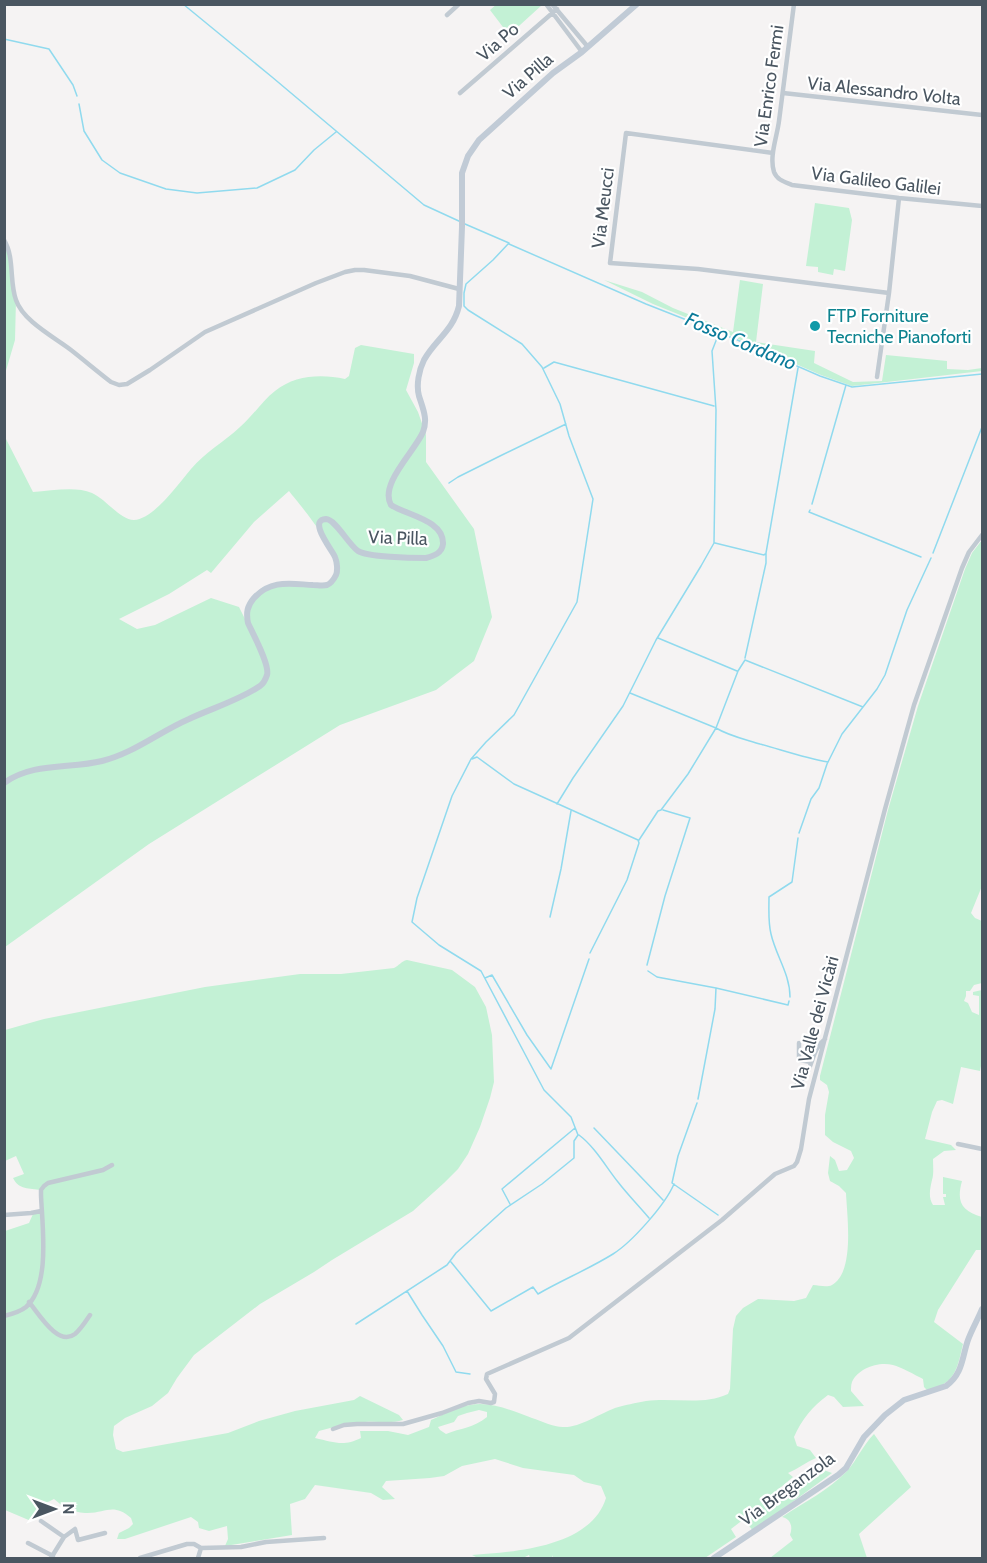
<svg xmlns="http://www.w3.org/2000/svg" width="987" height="1563" font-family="Cabin,sans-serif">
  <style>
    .green { fill: #c3f1d5; fill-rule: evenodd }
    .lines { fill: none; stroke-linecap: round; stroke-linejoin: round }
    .stream { stroke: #90daee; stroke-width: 1.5 }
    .street { stroke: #c1cad2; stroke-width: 4.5 }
    .secondary { stroke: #c1cbd6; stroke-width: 6 }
    .culture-dot { fill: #0f9aa8; stroke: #fff; stroke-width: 2 }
    .labels { text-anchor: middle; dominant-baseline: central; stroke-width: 4.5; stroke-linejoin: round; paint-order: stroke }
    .street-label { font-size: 18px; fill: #4a5661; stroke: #fff }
    .culture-label { font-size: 18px; fill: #0d838f; stroke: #fff; text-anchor: start }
    .water-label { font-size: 20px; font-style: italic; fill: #0c7c9b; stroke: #fff }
  </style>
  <rect width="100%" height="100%" fill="#f5f3f3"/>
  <path class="green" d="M 497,4 L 542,4 L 542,5 L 509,35 L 490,10 Z
    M 815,203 L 849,208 L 852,220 L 845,271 L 834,269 L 833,275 L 818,272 L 818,267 L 806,266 Z
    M 5,240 L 7,243 L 16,299 L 15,340 L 5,374 Z
    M 604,280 L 642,292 L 673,308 L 733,332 L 740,280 L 763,284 L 756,342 L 815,351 L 814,363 L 853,382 L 882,381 L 886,355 L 947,361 L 947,369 L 968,370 L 982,368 L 982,371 L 852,386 L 821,375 L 720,331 L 653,304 Z
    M 361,345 L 414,354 L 414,363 L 406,390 L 418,412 L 426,435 L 426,462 L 474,529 L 492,617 L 474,661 L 436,690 L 340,725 L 149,844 L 5,947 L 5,437 L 33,492 C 52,491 75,486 92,493 C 106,499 120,520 134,520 C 154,519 179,483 191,469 C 205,452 224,442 240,427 C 253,416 262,401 275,391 C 295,375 321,374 345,379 L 349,376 L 355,348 ZM 289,491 C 302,508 354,565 327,583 L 263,587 L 245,609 L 245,619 L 239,607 L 211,598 L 155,625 L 137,629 L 119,619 L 169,594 L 207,570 L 211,573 L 254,522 Z
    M 982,540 L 982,886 L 971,913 L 975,918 L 982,921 L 982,983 L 974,985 L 970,991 L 966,991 L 966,996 L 964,1001 L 968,1003 L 972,1012 L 979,1015 L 979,996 L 973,995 L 973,992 L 982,990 L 982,1061 L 980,1071 L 961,1067 L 953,1104 L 942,1100 L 937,1101 L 932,1112 L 925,1139 L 951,1145 L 956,1150 L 944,1151 L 933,1159 C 933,1166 934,1174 932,1180 C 930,1189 928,1197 933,1205 L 945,1205 L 943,1197 L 946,1197 L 946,1194 L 943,1194 L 943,1177 L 962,1181 C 956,1202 962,1211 982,1217 L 982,1250 L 976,1250 L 938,1310 L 934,1322 L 963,1344 C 957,1370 955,1384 927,1390 L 924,1387 L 923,1379 C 915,1375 901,1367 893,1365 C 879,1361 858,1368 852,1382 C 851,1385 851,1388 851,1391 L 864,1406 L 843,1407 L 834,1397 L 828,1395 C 812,1407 802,1419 794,1437 L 797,1446 L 810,1450 L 816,1458 C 806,1462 798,1469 788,1473 L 793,1477 L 762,1503 L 815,1467 L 832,1473 L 753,1531 L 744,1519 L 731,1529 L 736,1537 L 705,1558 L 553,1558 L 552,1555 L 552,1558 L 530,1558 L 529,1555 L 523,1558 L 489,1558 L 489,1557 L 486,1557 L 486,1558 L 478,1558 L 472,1555 C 515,1552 591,1547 606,1498 L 601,1486 L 584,1482 L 574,1475 L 523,1468 L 495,1459 L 462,1466 L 444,1476 L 430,1478 L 386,1481 L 382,1487 L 395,1499 L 383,1500 L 371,1493 L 315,1485 L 305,1499 L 290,1504 L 292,1535 L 225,1546 L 228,1539 L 227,1526 L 209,1531 L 199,1528 L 198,1522 L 191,1517 L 125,1539 L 117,1539 L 119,1533 L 129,1528 L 133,1524 L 131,1518 C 112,1502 106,1514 85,1513 C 72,1512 63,1507 54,1499 L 44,1504 L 31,1521 L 5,1510 L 5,1231 L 29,1223 L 33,1214 L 41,1213 L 41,1190 C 29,1188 19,1190 13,1178 L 24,1174 L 16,1156 L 5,1161 L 5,1030 L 44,1019 L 205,987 L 300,974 L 341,974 L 394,968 C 399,966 401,961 407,960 L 452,970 L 475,987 L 486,1007 L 492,1035 L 494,1082 L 490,1098 L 480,1127 L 468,1154 L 458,1169 L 444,1183 L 413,1211 L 332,1260 L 314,1272 L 260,1304 L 194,1355 L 177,1378 L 168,1393 L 152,1406 L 125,1418 L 114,1426 L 113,1435 L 116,1449 L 123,1452 L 228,1433 L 259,1421 L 295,1411 L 354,1400 L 360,1396 L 399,1415 L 403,1420 C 391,1424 378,1421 365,1422 C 349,1423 334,1427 319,1431 L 315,1438 C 334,1442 343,1447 361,1438 L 360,1431 L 388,1431 L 408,1435 L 429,1427 L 431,1420 C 443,1415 456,1407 470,1405 C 491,1401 513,1411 532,1418 C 542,1421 553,1427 563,1427 C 579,1428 599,1414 615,1408 C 624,1405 636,1403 646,1401 C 673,1397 702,1406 728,1394 L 730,1389 L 733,1329 L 736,1316 L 743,1308 L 758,1299 L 794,1301 L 806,1298 L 813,1285 C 819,1285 826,1288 832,1285 C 855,1272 847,1216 846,1193 L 839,1186 L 830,1181 L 828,1173 L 830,1156 L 835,1160 L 839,1171 L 847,1170 L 854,1158 L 851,1151 L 833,1142 L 825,1135 L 825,1115 L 829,1092 L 827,1085 L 820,1080 L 820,1076 L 888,810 L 918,706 L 965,569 L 972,553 ZM 479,1410 L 487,1412 L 487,1417 C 473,1428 461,1428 446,1434 L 440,1430 L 438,1427 L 454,1422 L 458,1416 L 467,1413 Z
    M 874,1434 L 911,1487 L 859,1534 L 867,1558 L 770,1558 L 793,1540 L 790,1535 C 793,1527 791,1519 782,1517 C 803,1503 829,1490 847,1471 C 857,1460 863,1445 874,1434 Z"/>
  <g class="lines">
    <path class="stream" d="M 183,4 L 272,77 L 424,205 L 461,222
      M 4,39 L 49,49 L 73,85 L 77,96
      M 79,104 L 84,131 L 102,160 L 120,173 L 166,189 L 197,193 L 257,188 L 295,170 L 314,150 L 336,132
      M 509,244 L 646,304 L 735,339 L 820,376 L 852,387 L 982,374
      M 544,368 L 554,362 L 714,406
      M 449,483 L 458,477 L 500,456 L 566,424
      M 812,504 L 846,385
      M 810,510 L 809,512 L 921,557
      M 715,543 L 764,555 L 765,554
      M 933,553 L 982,427
      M 658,638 L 737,671
      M 745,658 L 766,563 L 766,553 L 798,368
      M 630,693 L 716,728 L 688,774 L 661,810 L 658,811 L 639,840
      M 472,759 L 477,757 L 514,784 L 638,840 L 639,843 L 627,880 L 590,953
      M 828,762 C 805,758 782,750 760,744 C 744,739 729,736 716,728 L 738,671 L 745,660 L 863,707
      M 557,804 L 573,778 L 623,706 L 656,640 L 701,566 L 714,543 L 716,410 L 712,351 L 719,333
      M 799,833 L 811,799 L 819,788 L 827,764 L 842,734 L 877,689 L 885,675 L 907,610 L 931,558
      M 550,917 L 561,869 L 571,811
      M 647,965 L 665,896 L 690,818 L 663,810
      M 648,971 L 657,977 L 716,988
      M 485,978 L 492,975 L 527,1035 L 551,1069 L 589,959
      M 790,997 C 790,974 776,956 771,934 C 768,922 769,909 769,897 L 792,882 L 798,838
      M 698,1099 L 715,1009 L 716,988 L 788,1005 L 789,1001
      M 697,1103 L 678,1156 L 672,1183 L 718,1215
      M 594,1128 L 663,1200
      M 579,1135 C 595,1147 606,1167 618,1182 C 628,1195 639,1206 649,1218
      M 510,1204 L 502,1189 L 575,1128
      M 451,1262 L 491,1311 L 533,1287 L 538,1294 C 562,1280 589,1269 613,1254 C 632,1242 665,1205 674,1184
      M 407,1291 L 422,1315 L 443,1346 L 456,1372 L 470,1374
      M 356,1324 L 447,1265 L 456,1253 L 506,1208 L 542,1184 L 574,1158 L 574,1141 L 578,1135 L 571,1117 L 544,1090 L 481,971 L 439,945 L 412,922 L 417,898 L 452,796 L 471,759 L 486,742 L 514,715 L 577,602 L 593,499 L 569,436 L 560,404 L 542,367 L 522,344 L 468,310 L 464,306 L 464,293 L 466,284 L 493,260 L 509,243 L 465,224"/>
    <path class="street" d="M 546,4 L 582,52
      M 552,4 L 588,47
      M 794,4 C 789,43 784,82 779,121 C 777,137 769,156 774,172 C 777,180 785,182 792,185 L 899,198 L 982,206
      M 447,15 L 459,4
      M 460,93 L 557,9
      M 783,93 L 982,115
      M 773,153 L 626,133 L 610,263 L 698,269 L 889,293
      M 4,240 C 15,258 9,281 16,300 C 23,321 54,337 71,350 C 85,361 98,372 111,382 L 119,385 L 127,384 L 150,370 L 205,332 L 316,283 L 345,272 L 355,270 L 364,270 L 410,276 L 459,289
      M 877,377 L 889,293 L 899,198
      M 799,1043 L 799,1060 L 811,1062
      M 797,1084 C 799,1082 802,1080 804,1078 C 813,1066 812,1049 825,1039
      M 958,1144 L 982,1149
      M 4,1215 L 31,1213 L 41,1211
      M 29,1302 C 39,1314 58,1347 75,1334 C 81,1329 86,1321 90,1315
      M 4,1316 C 12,1314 20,1312 26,1307 C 51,1285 42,1225 41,1195 L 41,1190 L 44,1186 L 48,1183 L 103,1170 L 112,1165
      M 333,1429 L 344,1425 L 357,1424 L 403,1424 L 442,1413 L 468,1403 L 479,1401 L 491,1403 L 494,1402 L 495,1394 L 486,1379 L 487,1374 L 569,1338 L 722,1220 L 775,1174 L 794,1166 L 797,1162 L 801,1149 L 809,1099 L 885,809 L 914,705 L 962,568 L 969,552 L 982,535
      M 41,1521 L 64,1537
      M 28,1543 L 53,1556
      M 51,1558 L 64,1537 L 75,1529 L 78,1540 L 105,1533
      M 140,1558 L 187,1544 L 194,1544 L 201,1548 L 241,1547 L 266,1542 L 324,1538
      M 198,1558 L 201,1548"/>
    <path class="secondary" d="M 4,783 C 33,762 70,769 102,761 C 134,753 159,732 189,719 C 212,708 238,701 260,686 C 263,684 266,678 267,675 C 270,665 253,634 248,623 C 246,613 247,606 254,598 C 271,579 291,584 313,585 C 317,585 323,586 327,585 C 332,583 334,579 336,575 C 338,570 337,562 335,557 C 333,551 307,520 326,519 C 335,519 349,545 358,551 C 367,557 412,558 426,558 C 434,556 442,553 443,544 C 444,520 406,515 391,505 C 379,484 415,451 423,432 C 428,419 423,409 419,396 C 416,385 419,370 424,360 C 435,340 453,331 459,306 L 462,227 L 462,173 L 468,156 L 479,140 L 553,73 L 582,52 L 637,4
      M 714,1558 L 838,1475 L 846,1468 L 864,1437 L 885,1415 L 904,1400 L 946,1386 C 963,1374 962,1357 968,1340 C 972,1329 978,1319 982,1309"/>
  </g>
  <circle class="culture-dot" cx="815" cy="326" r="6"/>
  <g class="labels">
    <g class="street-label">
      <text transform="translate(498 42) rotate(-41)">Via Po</text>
      <text transform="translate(528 76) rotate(-41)">Via Pilla</text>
      <text transform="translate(769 86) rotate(-82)">Via Enrico Fermi</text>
      <text transform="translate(884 91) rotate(6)">Via Alessandro Volta</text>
      <text transform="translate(876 181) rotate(7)">Via Galileo Galilei</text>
      <text transform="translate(603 208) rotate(-83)">Via Meucci</text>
      <text transform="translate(398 538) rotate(2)">Via Pilla</text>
      <text transform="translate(815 1023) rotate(-75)">Via Valle dei Vicàri</text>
      <text transform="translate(787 1489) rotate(-36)">Via Breganzola</text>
    </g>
    <g class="culture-label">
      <text x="827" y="316">FTP Forniture<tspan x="827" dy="21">Tecniche Pianoforti</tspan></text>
    </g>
    <g class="water-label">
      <text transform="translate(741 341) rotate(23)">Fosso Cordano</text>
    </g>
  </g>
  <rect width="987" height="1563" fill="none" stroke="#4a5661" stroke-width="12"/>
  <g transform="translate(54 1509) rotate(90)" stroke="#ffffff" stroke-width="4.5" paint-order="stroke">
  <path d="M0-4.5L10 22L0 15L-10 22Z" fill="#4a5661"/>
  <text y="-9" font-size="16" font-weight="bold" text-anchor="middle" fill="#4a5661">N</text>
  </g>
</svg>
